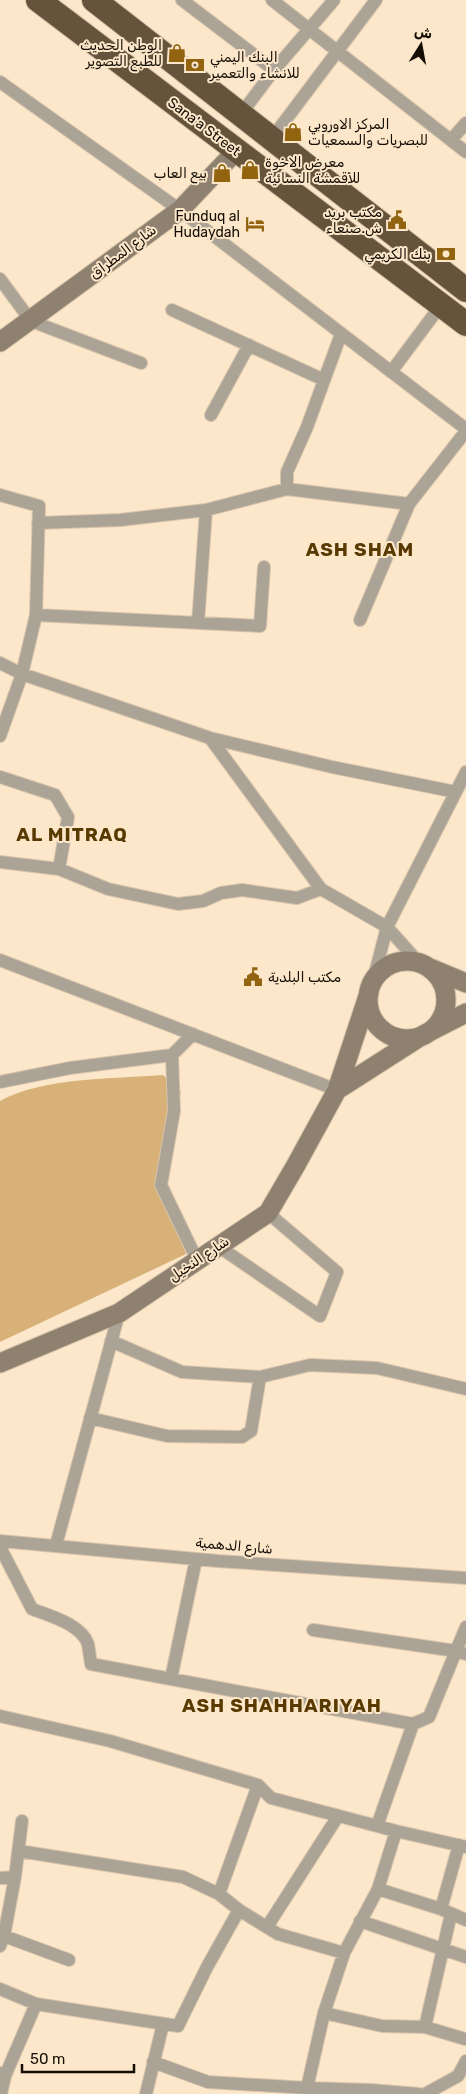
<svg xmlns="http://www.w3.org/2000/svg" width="466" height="2094" font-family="Rubik,Vazirmatn,sans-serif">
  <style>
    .green { fill: #d8b178 }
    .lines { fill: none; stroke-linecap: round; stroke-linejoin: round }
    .street-casing { stroke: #d7c4aa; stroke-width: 14 }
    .secondary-casing { stroke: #d7c4aa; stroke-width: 21 }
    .highway-casing { stroke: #d7c4aa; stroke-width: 26 }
    .street { stroke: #aca397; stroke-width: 12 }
    .secondary { stroke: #8e816f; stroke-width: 19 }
    .highway { stroke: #65543b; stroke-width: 24 }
    .labels { text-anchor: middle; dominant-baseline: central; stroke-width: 4; stroke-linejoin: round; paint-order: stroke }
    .poi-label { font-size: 14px; fill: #140d04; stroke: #fce7ca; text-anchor: end }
    .street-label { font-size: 14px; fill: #140d04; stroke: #fce7ca }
    .district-label { font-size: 19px; font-weight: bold; letter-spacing: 1px; fill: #583900; stroke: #fce7ca }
  </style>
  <rect width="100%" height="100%" fill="#fce7ca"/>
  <path class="green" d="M 163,1075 L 181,1092 L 162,1182 L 186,1254 L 0,1342 L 0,1101 C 43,1077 114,1079 163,1075 Z"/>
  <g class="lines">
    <g class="street-casing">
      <path id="street" d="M 182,0 L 274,70
        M 272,0 L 466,152
        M 0,82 L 180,210 L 466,429
        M 241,114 L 274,70 L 334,0
        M 272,138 L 376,0
        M 451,140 L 466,123
        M 0,279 L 31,321 L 141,363
        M 172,310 L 324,380
        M 391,372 L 441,305
        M 211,415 L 249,345
        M 287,489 L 287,472 L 307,427 L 341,334
        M 0,495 L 39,506 L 36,615 L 22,674 L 0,736
        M 38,523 L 120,520 L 206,510 L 287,489 L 409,504
        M 36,615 L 260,626 L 264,567
        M 360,620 L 409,504 L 466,431
        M 198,623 L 206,510
        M 0,663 L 22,674 L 210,738 L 332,767 L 456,792
        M 210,738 L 321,889 L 387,927 L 419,963
        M 0,777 L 55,795 L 68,817 L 59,869
        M 0,862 L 59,869 L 108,889 L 178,904 L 203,901 L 221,893 L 242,890 L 297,898 L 321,889
        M 0,960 L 337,1090
        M 373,981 L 387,927 L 466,772
        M 172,1055 L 174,1111 L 161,1185 L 197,1260
        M 0,1082 L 70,1068 L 172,1055 L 193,1034
        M 218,1246 L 320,1316 L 337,1272 L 268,1213
        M 111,1341 L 182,1372 L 260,1377 L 310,1365 L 377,1368 L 466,1389
        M 90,1418 L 167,1436 L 242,1437 L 251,1431 L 260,1377
        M 0,1541 L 218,1561 L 466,1578
        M 56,1545 L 119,1313
        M 0,1547 L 32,1609 C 50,1616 81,1624 88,1644 C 89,1650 90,1657 91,1664 L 171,1679
        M 196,1559 L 171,1679 L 413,1724 L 377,1826
        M 466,1627 L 456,1651 L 466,1654
        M 313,1630 L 456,1651 L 429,1717 L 413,1724
        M 0,1716 L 110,1741 L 258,1785 L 271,1798 L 396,1831 L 466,1847
        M 258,1785 L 219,1894 L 239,1910 L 278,1934 L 344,1953
        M 19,1851 L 183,1877 L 219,1894
        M 0,1878 L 15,1877
        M 378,1889 L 441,1909 L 466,1920
        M 441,1909 L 459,1845
        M 360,1921 L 466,1957
        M 267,1927 L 338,1816
        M 4,1936 L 69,1960
        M 0,1946 L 4,1936 L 15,1877 L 22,1821
        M 0,1989 L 36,2004 L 178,2026 L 207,1967 L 239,1910
        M 324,2013 L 382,2026 L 425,2027 L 465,2039
        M 425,2027 L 451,1914
        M 153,2062 L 208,2082 L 307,2088 L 371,2090 L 419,2094
        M 0,2073 L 5,2076 L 1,2094
        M 5,2076 L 36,2004
        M 307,2088 L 324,2013 L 344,1953 L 378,1889 L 396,1831
        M 146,2094 L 163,2024
        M 425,2094 L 458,2076 L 466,2061"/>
    </g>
    <g class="secondary-casing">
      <path id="secondary" d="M 0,342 L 180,210 L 236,151
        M368 1000a39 39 0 1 1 78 0a39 39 0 1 1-78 0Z
        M 430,968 L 466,983
        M 337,1090 L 423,1035 L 466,1013
        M 0,1363 L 119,1313 L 268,1213 L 296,1165 L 337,1090 L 369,993"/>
    </g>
    <g class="highway-casing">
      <path id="highway" d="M 38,0 L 466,324
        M 94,0 L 466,290"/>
    </g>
    <use href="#street" class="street"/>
    <use href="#secondary" class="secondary"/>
    <use href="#highway" class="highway"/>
  </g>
  <defs>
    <g id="shop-bare" transform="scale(1.5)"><path d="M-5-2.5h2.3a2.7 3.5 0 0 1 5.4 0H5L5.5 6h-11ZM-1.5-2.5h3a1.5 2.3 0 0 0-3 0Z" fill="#926410" stroke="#fce7ca" stroke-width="2.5" paint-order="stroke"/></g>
    <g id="bank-bare" transform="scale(1.5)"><path d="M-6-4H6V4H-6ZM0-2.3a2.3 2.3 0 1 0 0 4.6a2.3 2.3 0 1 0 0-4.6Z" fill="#926410" stroke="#fce7ca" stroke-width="2.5" paint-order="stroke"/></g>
    <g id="civic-bare" transform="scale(1.5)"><path d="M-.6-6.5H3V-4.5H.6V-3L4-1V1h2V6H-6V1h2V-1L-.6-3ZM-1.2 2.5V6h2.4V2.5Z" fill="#926410" stroke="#fce7ca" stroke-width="2.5" paint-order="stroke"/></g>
    <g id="hotel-bare" transform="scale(1.5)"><path d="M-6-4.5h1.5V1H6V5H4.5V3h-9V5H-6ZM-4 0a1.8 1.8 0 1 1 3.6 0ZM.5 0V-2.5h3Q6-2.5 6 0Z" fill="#926410" stroke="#fce7ca" stroke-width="2.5" paint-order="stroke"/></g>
  </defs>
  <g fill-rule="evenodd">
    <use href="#shop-bare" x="177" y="53"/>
    <use href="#bank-bare" x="195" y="65"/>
    <use href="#shop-bare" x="293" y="132"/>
    <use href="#shop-bare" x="250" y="170"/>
    <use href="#shop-bare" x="222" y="173"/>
    <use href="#civic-bare" x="397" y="220"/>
    <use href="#hotel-bare" x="255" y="224"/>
    <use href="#bank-bare" x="446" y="254"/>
    <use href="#civic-bare" x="253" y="977"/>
  </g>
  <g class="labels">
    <g class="poi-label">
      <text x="162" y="45">الوطن الحديث<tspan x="162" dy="16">للطبع التصوير</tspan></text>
      <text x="210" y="57" text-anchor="start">البنك اليمني<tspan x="210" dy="16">للانشاء والتعمير</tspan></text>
      <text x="308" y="124" text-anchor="start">المركز الاوروبي<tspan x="308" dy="16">للبصريات والسمعيات</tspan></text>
      <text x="265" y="162" text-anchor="start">معرض الاخوة<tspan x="265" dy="16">للأقمشة النسائية</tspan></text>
      <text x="207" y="173">بيع العاب</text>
      <text x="382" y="212">مكتب بريد<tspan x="382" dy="16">ش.صنعاء</tspan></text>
      <text x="240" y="216">Funduq al<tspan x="240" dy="16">Hudaydah</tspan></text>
      <text x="431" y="254">بنك الكريمي</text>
      <text x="268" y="977" text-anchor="start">مكتب البلدية</text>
    </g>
    <g class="street-label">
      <text transform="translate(204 127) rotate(37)">Sana'a Street</text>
      <text transform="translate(123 252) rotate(-37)">شارع المطراق</text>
      <text transform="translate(199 1259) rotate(-34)">شارع النخيل</text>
      <text transform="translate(234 1546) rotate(5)">شارع الدهمية</text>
    </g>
    <g class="district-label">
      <text x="360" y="549">ASH SHAM</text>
      <text x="72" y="834">AL MITRAQ</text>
      <text x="282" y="1705">ASH SHAHHARIYAH</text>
    </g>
  </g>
  <g transform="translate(421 45) rotate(11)" stroke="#fce7ca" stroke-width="4" paint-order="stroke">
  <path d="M0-4L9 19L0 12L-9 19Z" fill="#140d04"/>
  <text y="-8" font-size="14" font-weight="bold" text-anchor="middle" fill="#140d04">ش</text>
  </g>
  <path d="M22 2064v8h112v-8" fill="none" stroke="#140d04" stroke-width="2.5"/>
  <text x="30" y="2064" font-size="15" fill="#140d04" stroke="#fce7ca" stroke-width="4" paint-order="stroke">50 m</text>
</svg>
